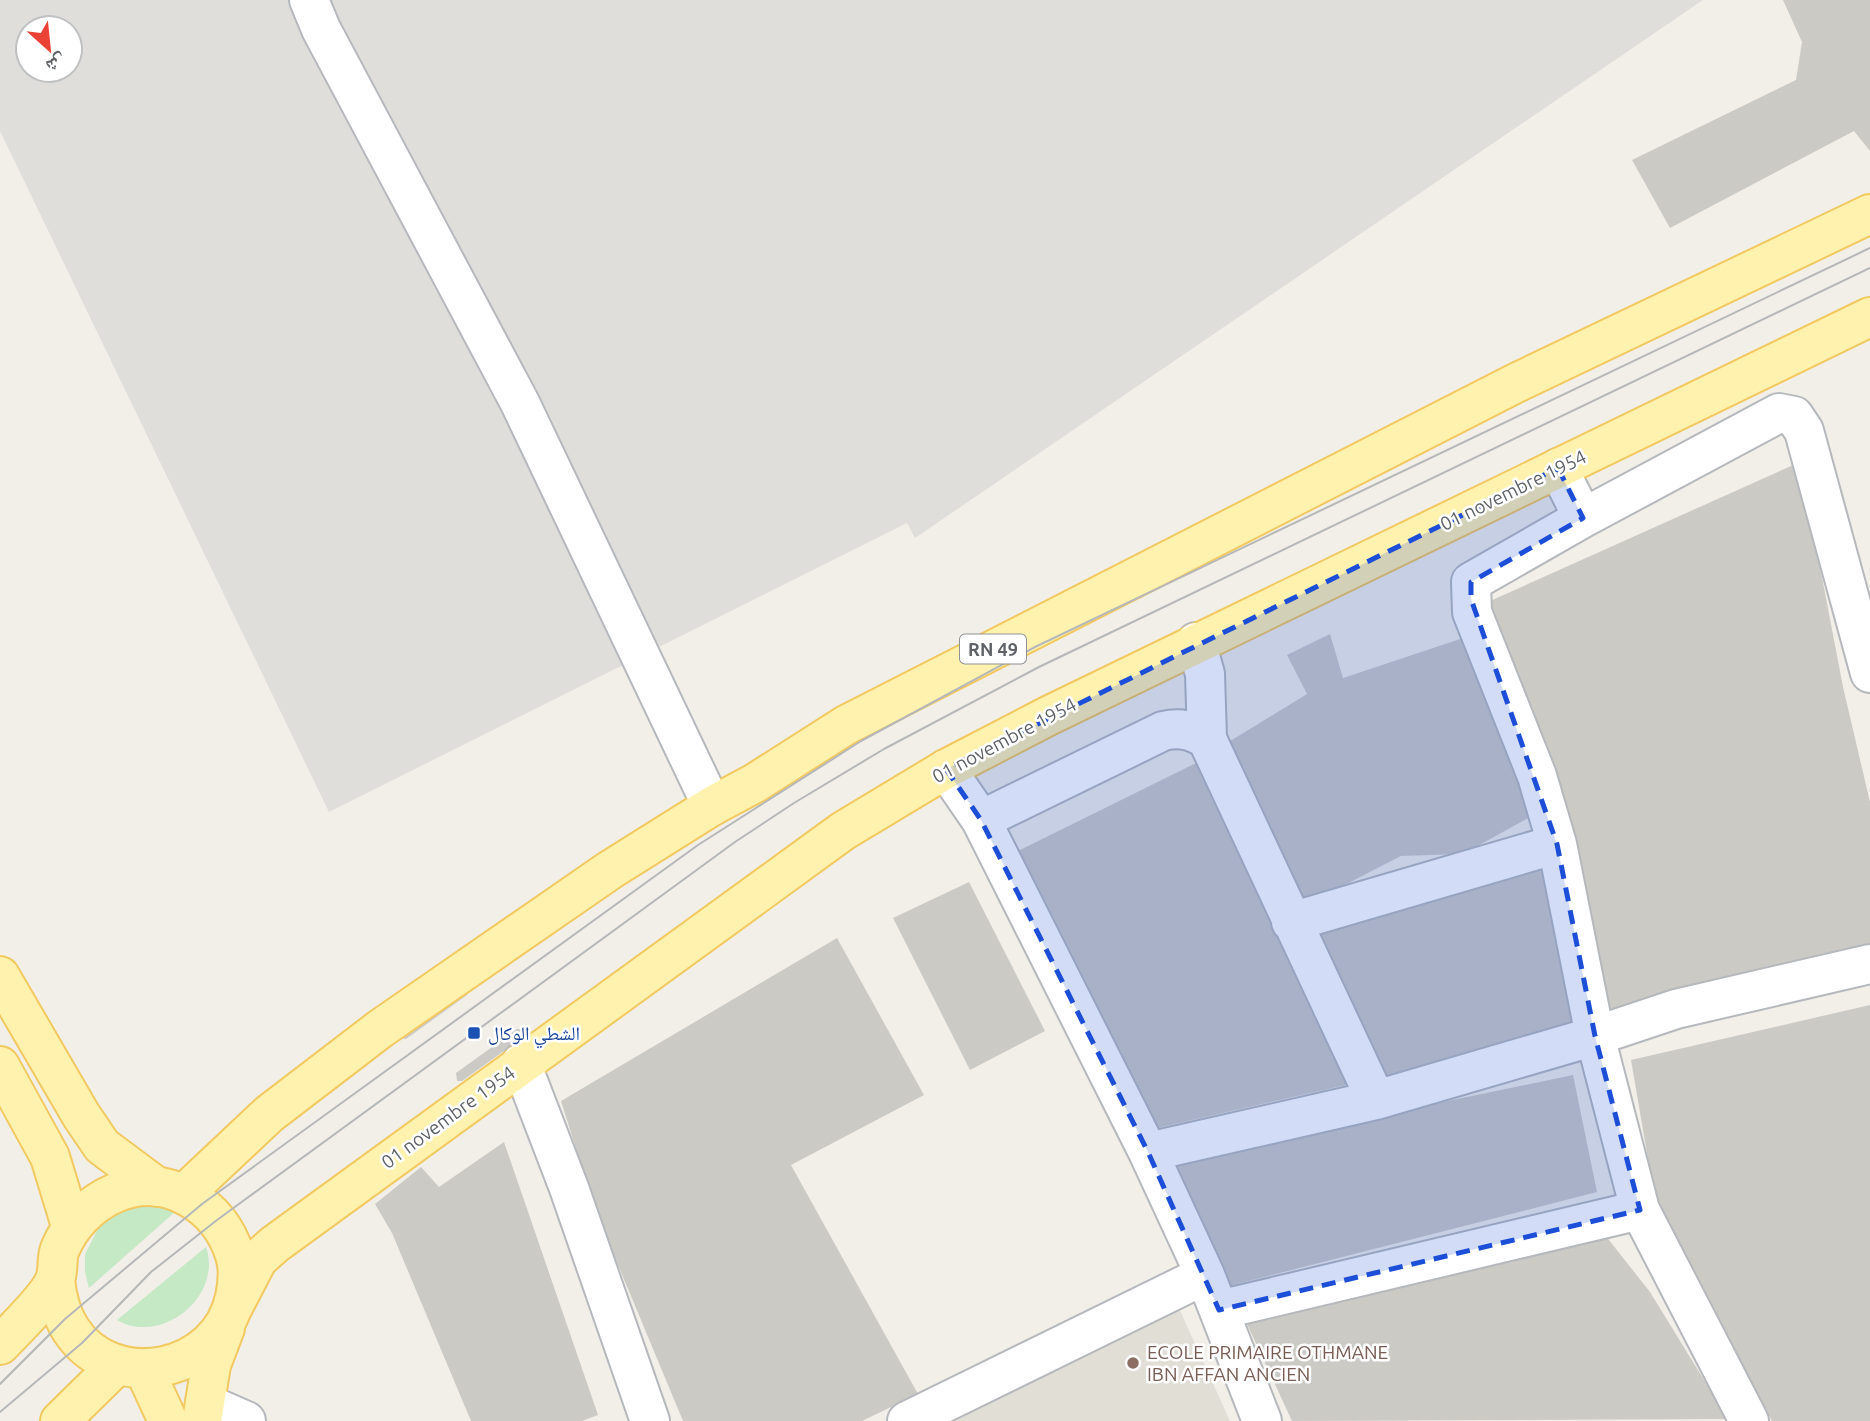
<svg xmlns="http://www.w3.org/2000/svg" width="1870" height="1421" font-family="Ubuntu,'Noto Naskh Arabic',sans-serif">
  <style>
    .industrial { fill: #e0deda; fill-rule: evenodd }
    .education { fill: #e1ded6 }
    .green { fill: #c5e8c5 }
    .building { fill: #cccac5 }
    .lines { fill: none; stroke-linecap: round; stroke-linejoin: round }
    .minor-casing { stroke: #b5b8bc; stroke-width: 42 }
    .major-casing { stroke: #f2c960; stroke-width: 42 }
    .minor { stroke: #fff; stroke-width: 38 }
    .major { stroke: #fff2af; stroke-width: 38 }
    .tram { stroke: #b6b7b8; stroke-width: 2 }
    .marked { fill: #1d4ed8; fill-opacity: 0.2; stroke: #1d4ed8; stroke-width: 5; stroke-dasharray: 14 9; stroke-linejoin: round }
    .transit-dot { fill: #1a4fb4; stroke: #fff; stroke-width: 2.5 }
    .education-dot { fill: #8d6e63; stroke: #fff; stroke-width: 2.5 }
    .labels { text-anchor: middle; dominant-baseline: central; stroke-width: 5; stroke-linejoin: round; paint-order: stroke }
    .shield { fill: #fff; stroke: #8f9295; stroke-width: 2 }
    .shield-label { font-size: 18px; font-weight: bold; fill: #5f6368 }
    .street-label { font-size: 19px; fill: #5f6368; stroke: #fff }
    .transit-label { font-size: 19px; fill: #164399; stroke: #fff; text-anchor: start }
    .education-label { font-size: 19px; fill: #785e54; stroke: #fff; text-anchor: start }
  </style>
  <rect width="100%" height="100%" fill="#f1efe8"/>
  <path class="industrial" d="M 0,0 L 1703,0 L 915,538 L 907,523 L 329,812 L 0,131 ZM 28,28 L 70,28 L 70,70 L 28,70 Z"/>
  <path class="education" d="M 1178,1306 L 1230,1421 L 945,1421 Z"/>
  <path class="green" d="M 151,1201 L 176,1211 L 89,1288 L 85,1272 L 85,1254 L 99,1227 L 121,1207 Z
    M 206,1247 C 223,1296 162,1346 117,1320 Z"/>
  <path class="building" d="M 1783,0 L 1870,0 L 1870,151 L 1854,131 L 1670,228 L 1632,160 L 1796,80 L 1802,42 Z
    M 1800,462 L 1843,687 L 1870,802 L 1870,958 L 1613,1020 L 1581,903 L 1479,606 Z
    M 1330,634 L 1343,678 L 1466,637 L 1539,812 L 1463,854 L 1401,856 L 1323,896 L 1297,900 L 1222,746 L 1307,694 L 1287,655 Z
    M 1196,763 L 1350,1084 L 1153,1129 L 1121,1052 L 1014,853 Z
    M 1542,865 L 1580,1035 L 1394,1084 L 1377,1076 L 1342,998 L 1315,922 Z
    M 969,882 L 1045,1031 L 970,1070 L 893,918 Z
    M 837,938 L 924,1095 L 791,1165 L 918,1394 L 862,1421 L 683,1421 L 596,1212 L 561,1101 Z
    M 467,990 L 467,995 L 406,1039 L 401,1038 L 399,1035 Z
    M 1870,1005 L 1870,1421 L 1772,1421 L 1654,1194 L 1631,1060 Z
    M 517,1029 L 521,1029 L 523,1037 L 462,1081 L 457,1081 L 456,1073 Z
    M 1573,1075 L 1597,1192 L 1225,1287 L 1169,1159 Z
    M 504,1142 L 598,1415 L 582,1421 L 471,1421 L 392,1233 L 375,1204 L 421,1167 L 439,1187 Z
    M 1605,1235 L 1650,1292 L 1728,1419 L 1292,1421 L 1247,1324 Z"/>
  <g class="lines">
    <g class="minor-casing">
      <path id="minor" d="M 309,0 L 321,29 L 520,403 L 712,806
        M 1558,468 L 1583,518 L 1779,413 L 1794,416 L 1804,431 L 1870,673
        M 1583,518 L 1471,582 L 1472,612 L 1537,776 L 1557,844 L 1595,1036 L 1640,1210 L 1749,1421
        M 1196,642 L 1205,674 L 1207,739
        M 946,769 L 981,820 L 1148,1152 L 1205,1275 L 1262,1421
        M 981,820 L 1163,731 C 1181,727 1191,730 1207,739 L 1376,1100
        M 1291,922 L 1557,844
        M 521,1063 L 569,1188 L 650,1421
        M 1148,1152 L 1376,1100 L 1595,1036 L 1676,1009 L 1870,964
        M 1219,1310 L 1640,1210
        M 205,1403 L 246,1421
        M 907,1421 L 1205,1275"/>
    </g>
    <g class="major-casing">
      <path id="major" d="M 0,976 L 81,1115 L 102,1146 L 157,1187
        M 0,1066 L 50,1157 L 71,1226
        M 184,1194 L 269,1114 L 380,1029 L 610,870 L 712,806 L 755,783 L 846,725 L 1518,382 L 1870,214
        M 233,1307 L 258,1259 L 275,1244 L 843,831 L 946,769 L 1048,716 L 1870,317
        M 0,1345 C 14,1330 48,1298 55,1280 C 59,1270 56,1258 60,1249 C 81,1199 140,1168 190,1198 C 213,1211 227,1230 235,1255 C 239,1268 238,1283 235,1297 C 220,1372 114,1395 71,1330 C 61,1315 57,1298 55,1280
        M 144,1369 L 168,1421
        M 60,1421 L 117,1365
        M 202,1421 L 211,1365 L 225,1328"/>
    </g>
    <use href="#minor" class="minor"/>
    <use href="#major" class="major"/>
    <path class="tram" d="M 0,1384 L 65,1319 L 202,1204 L 698,845 L 861,741 L 1035,647 L 1870,248
      M 0,1412 L 82,1343 L 151,1272 L 217,1220 L 735,842 L 794,803 L 884,749 L 1039,667 L 1870,268"/>
  </g>
  <path class="marked" d="M 1558,468 L 1583,518 L 1471,582 L 1471,599 L 1557,844 L 1595,1036 L 1640,1210 L 1219,1310 L 1148,1152 L 981,820 L 946,769 Z"/>
  <rect class="transit-dot" x="467" y="1026" width="14" height="14" rx="3.5"/>
  <circle class="education-dot" cx="1133" cy="1363" r="7"/>
  <g class="labels">
    <rect class="shield" x="960" y="634.5" width="66" height="29" rx="5"/>
    <g class="shield-label">
      <text x="993" y="649">RN 49</text>
    </g>
    <g class="street-label">
      <text transform="translate(1513 490) rotate(-26)">01 novembre 1954</text>
      <text transform="translate(1004 740) rotate(-28)">01 novembre 1954</text>
      <text transform="translate(448 1117) rotate(-36)">01 novembre 1954</text>
    </g>
    <g class="transit-label">
      <text x="488" y="1033">الشطي الوكال</text>
    </g>
    <g class="education-label">
      <text x="1147" y="1352">ECOLE PRIMAIRE OTHMANE<tspan x="1147" dy="22">IBN AFFAN ANCIEN</tspan></text>
    </g>
  </g>
  <g transform="translate(49 49) rotate(153)"><circle r="33" fill="#ffffff" stroke="#bfc1c3" stroke-width="2"/>
  <path d="M0-5L12 26L0 18L-12 26Z" fill="#ea4335"/>
  <text y="-10" font-size="19" font-weight="bold" text-anchor="middle" fill="#5f6368">ش</text>
  </g>
</svg>
